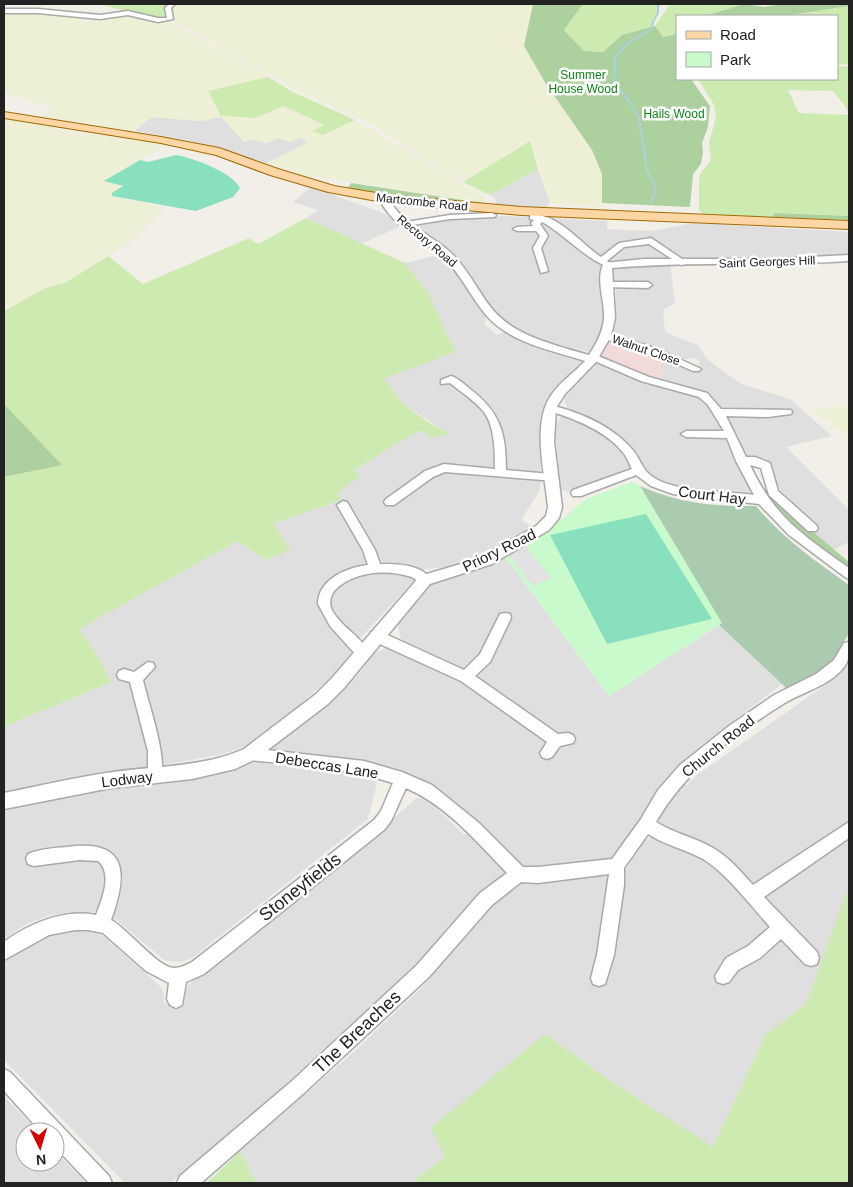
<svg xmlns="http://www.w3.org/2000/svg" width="853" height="1187" font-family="Helvetica,sans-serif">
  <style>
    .residential { fill: #e0dfdf }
    .commercial { fill: #f2dad9 }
    .farmland { fill: #eef0d5 }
    .grass { fill: #cdebb0; fill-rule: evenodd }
    .forest { fill: #add19e }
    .cemetery { fill: #aacbaf }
    .park { fill: #c8facc }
    .pitch { fill: #88e0be }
    .parking { fill: #e2e2e2 }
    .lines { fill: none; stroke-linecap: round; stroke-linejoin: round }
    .stream { stroke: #aad3df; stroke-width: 2 }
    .minor-casing { stroke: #a9a9a9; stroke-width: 3 }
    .tertiary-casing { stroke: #a9a9a9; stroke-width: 3 }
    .primary-casing { stroke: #a06b00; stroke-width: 2 }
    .minor { fill: #fff; fill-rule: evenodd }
    .tertiary { fill: #fff; fill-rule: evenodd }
    .primary { fill: #fcd6a4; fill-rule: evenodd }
    .labels { text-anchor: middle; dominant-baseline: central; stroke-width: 5; stroke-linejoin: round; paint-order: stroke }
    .far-park-label { font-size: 12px; fill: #0c8416; stroke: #fff }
    .far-street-label { font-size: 12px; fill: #222; stroke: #fff }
    .street-label { font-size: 15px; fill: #222; stroke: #fff }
    .near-street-label { font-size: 18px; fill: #222; stroke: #fff }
  </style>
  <rect width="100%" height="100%" fill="#f2efe9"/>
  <path class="residential" d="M 221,116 L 244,142 L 251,139 L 267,143 L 278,138 L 290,142 L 300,137 L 309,142 L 264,164 L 228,151 L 186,140 L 135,131 L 151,117 L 202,121 Z
    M 538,169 L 550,203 L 546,208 L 497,207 L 495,199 L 490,195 Z
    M 311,187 L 383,213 L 403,225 L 361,244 L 306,218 L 318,210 L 293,202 Z
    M 501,216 L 607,221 L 607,229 L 650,231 L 694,223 L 849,232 L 849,255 L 804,259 L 613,260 L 600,269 L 604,286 L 604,325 L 597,343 L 589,352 L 542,340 L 501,320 L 490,308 L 472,278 L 458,261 L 413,225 L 454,219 Z
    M 441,254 L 453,263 L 486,313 L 485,325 L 497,335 L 506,331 L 564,351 L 585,363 L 547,397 L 542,418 L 540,490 L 521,520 L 532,526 L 502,545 L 463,564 L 452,567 L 425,569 L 350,649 L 351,656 L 338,673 L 310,695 L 287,717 L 265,735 L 246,746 L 223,754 L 10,793 L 4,793 L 4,727 L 111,682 L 97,654 L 78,629 L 237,541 L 266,560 L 289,550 L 273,524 L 341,500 L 337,493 L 354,470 L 416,432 L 424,431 L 449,434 L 403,404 L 383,379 L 428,293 L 405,263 Z
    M 670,264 L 675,303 L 663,310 L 665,332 L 699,346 L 707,359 L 741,384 L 790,399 L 832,436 L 786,447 L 849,510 L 849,542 L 833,550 L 774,499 L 782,493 L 776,483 L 772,466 L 766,459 L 733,455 L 753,494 L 678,489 L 652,477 L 642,466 L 573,493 L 560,490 L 555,427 L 567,407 L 564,399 L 565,394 L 573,380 L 596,362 L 658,385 L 662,380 L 662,357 L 695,371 L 700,368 L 698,364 L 701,362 L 694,358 L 684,359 L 611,333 L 616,323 L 616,293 L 612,268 L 615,266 Z
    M 503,554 L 609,696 L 719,625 L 782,684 L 699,747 L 674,769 L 633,833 L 617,855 L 607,860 L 531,869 L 523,868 L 437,790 L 417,777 L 391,767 L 320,755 L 279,753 L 267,750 L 360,673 L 374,653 L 401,642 L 398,624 L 430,586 L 439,578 L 473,571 Z
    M 849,661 L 849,889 L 806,1004 L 766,1034 L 713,1148 L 609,1080 L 545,1034 L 445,1156 L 412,1183 L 256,1183 L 240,1151 L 355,1051 L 421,988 L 504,889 L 514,884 L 530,881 L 610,873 L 626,870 L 638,847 L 644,840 L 654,837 L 665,804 L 679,784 L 687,785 L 697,775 L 841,674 Z
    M 268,759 L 328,765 L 326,770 L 373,777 L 377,783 L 368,819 L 192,958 L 181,962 L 164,960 L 118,921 L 93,912 L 71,912 L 51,915 L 28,923 L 4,939 L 4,808 L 85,791 L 206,777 L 233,770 L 253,761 Z
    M 417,798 L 427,799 L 464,835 L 470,830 L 507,869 L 508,875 L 419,964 L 231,1135 L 170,1183 L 125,1183 L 4,1060 L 4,962 L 23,946 L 37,939 L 56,933 L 77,930 L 91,932 L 104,936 L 161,987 L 164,995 L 164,1004 L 184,1005 L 186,990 L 195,977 L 381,829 Z
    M 4,1096 L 38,1132 L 25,1132 L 25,1162 L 55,1162 L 55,1151 L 86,1183 L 4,1183 Z"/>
  <path class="commercial" d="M 606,341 L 630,346 L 662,357 L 662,380 L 623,367 L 602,357 L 600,353 Z"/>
  <path class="farmland" d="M 174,4 L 533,4 L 524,46 L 546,84 L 592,150 L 602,174 L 602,207 L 550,203 L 530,141 L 468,179 L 454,177 L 370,123 L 295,90 L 273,75 L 174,22 L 170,8 Z
    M 22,11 L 86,17 L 82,22 L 97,22 L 99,17 L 131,15 L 165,21 L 268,75 L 268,77 L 208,91 L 216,105 L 256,118 L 283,106 L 324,126 L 323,135 L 355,120 L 484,197 L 485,201 L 482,203 L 307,175 L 267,163 L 309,142 L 300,138 L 290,142 L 278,138 L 267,143 L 251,139 L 244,142 L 221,117 L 202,121 L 151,117 L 135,131 L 42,116 L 57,106 L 46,106 L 4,93 L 4,13 Z
    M 4,118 L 61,130 L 166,144 L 105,181 L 123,186 L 112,196 L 165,207 L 130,242 L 64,283 L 45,288 L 4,311 Z
    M 849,406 L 849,438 L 812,408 Z"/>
  <path class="grass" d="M 99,4 L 170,4 L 167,19 L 155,19 Z
    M 583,4 L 660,4 L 660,5 L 652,27 L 622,35 L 603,52 L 584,51 L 564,30 Z
    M 670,4 L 744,4 L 705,16 L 677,16 L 677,34 L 663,37 L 655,26 Z
    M 849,6 L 849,64 L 837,65 L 837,16 L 784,16 Z
    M 849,66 L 849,216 L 775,213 L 774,217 L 705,214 L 699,211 L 699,179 L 700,174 L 711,160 L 709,143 L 716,117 L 714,105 L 698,79 L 837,79 L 837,67 ZM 788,90 L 833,91 L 845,106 L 849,115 L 799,113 Z
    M 268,77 L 293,92 L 355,120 L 323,135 L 312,131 L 324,125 L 283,106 L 256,118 L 221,116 L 208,91 Z
    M 530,141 L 538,169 L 490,195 L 463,182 Z
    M 306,218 L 405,263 L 428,293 L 455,352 L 383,379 L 403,404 L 428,422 L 450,434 L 431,438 L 424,431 L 416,432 L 354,470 L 359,477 L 337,493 L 341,500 L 273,524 L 290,550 L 266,560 L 237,541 L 79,629 L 97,654 L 111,682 L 4,727 L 4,477 L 61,465 L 4,404 L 4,311 L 45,288 L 65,283 L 108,256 L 143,284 L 249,238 L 258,244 Z
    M 848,888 L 849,1183 L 412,1183 L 445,1156 L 431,1128 L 545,1034 L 609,1080 L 713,1147 L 766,1034 L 806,1004 Z
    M 240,1151 L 256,1183 L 207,1183 Z"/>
  <path class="forest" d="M 533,4 L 583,4 L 564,30 L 584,51 L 603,52 L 622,35 L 655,26 L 663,37 L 677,34 L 677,79 L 691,79 L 710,106 L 708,127 L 702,143 L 703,153 L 701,164 L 693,174 L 690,207 L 602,203 L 602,174 L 592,150 L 546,84 L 524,46 Z
    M 744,4 L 764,7 L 782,4 L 849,4 L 849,6 L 784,16 L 705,16 Z
    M 351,183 L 482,203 L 470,204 L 392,196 L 347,189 Z
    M 774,213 L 849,216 L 849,220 L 774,217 Z
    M 4,404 L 62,465 L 4,477 Z
    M 769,499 L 774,499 L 849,562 L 849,572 L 788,524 Z"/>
  <path class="cemetery" d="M 640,486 C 682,504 711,506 756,506 C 782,538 815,561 849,585 L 849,633 L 831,664 L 787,689 L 782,684 L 719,625 L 721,623 Z"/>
  <path class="park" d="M 632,482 L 640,486 L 722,623 L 609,696 L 503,554 L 529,542 L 551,528 L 586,499 Z"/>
  <path class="pitch" d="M 176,155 C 193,158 232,172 240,188 L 233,197 L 196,211 L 112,196 L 112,193 L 123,186 L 104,181 L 140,160 L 148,162 Z
    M 646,514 L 712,619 L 607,644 L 550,535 Z"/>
  <path class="parking" d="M 525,545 L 551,578 L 532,586 L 507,554 Z"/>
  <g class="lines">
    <path class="stream" d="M 653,22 L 658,13 L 658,4
      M 651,202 L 656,190 L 647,170 L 639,118 L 628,99 L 614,83 L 615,56 L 627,44 L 651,29 L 653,23"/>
    <g class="minor-casing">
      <path id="minor" d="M 169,4 L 175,4 L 171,8 L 173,19 L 158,22 L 128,15 L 100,19 L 38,13 L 4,13 L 4,9 L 38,9 L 100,15 L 128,11 L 158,18 L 167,18 L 165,8 Z
        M 492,213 L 496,215 L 495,217 L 450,219 L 406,226 L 402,224 L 406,222 L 450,215 Z
        M 530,215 C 557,212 580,243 601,257 L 619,243 L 651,238 L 688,263 L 681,265 L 649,244 L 624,247 L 607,261 L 611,264 L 610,266 C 596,268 559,230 542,222 L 540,224 L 548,236 L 541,248 L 548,271 L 541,273 L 533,248 L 540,236 L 536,231 L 517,231 L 513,229 L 517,227 L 533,226 L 531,223 L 534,220 L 530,219 Z
        M 607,282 L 648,282 L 652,285 L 648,288 L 604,287 L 604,283 Z
        M 604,333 L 658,349 L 701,369 L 699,371 L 693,371 L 652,353 L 601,338 L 601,334 Z
        M 593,354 L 649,377 L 707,393 L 721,409 L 791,410 L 792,412 L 791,414 L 768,417 L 726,416 L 746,457 L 755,457 L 770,463 L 778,491 L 816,525 L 818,528 L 816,531 L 808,531 L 769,495 L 761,468 L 750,465 C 774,517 804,536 849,568 L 849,579 L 845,577 L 789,535 L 759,504 L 673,494 L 651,486 L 636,475 L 581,496 L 573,496 L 571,493 L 573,490 L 632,469 C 629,464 628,459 625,455 C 608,431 573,418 546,410 L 545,408 L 546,406 L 550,405 C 579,412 610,425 630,447 C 642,459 640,470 656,479 C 681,493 725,491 754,495 L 736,461 L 727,438 L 686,437 L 681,434 L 686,431 L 724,431 L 708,405 L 699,397 L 641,381 L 590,359 L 588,357 Z
        M 451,376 C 458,378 464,384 470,389 C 500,412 506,432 506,470 L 551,474 L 555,475 L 557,478 L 555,481 L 445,472 L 433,477 L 394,505 L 386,505 L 384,502 L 386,499 L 425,471 L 444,464 L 495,469 C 495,452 495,425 483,411 C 474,400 461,392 450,383 L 441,384 L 441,380 Z
        M 343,501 L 347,502 L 375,550 L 380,564 C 397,564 422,564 431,580 L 429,583 L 425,585 C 419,583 414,577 408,576 C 385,569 353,572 335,590 C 331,595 329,601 331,608 C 339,626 360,635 369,652 L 367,656 L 362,657 L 357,656 L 330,626 L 318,604 C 318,579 348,567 368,565 L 363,550 L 337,505 Z
        M 505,613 L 510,614 L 511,618 L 490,662 L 475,676 L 558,734 L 568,733 L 573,735 L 575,739 L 573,743 L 560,746 L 552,757 L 547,759 L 542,757 L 540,753 L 547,742 L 461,681 L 371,640 L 370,636 L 371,632 L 376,631 L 381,632 L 464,670 L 480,654 L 500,614 Z
        M 849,642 C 850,651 850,659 844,667 C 830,686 802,692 783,704 C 734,735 685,771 656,822 C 675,834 694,837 713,848 C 729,857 741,872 753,885 L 849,822 L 849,838 L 764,897 L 817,952 L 819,958 L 817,964 L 811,966 L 805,964 L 781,939 L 760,958 L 738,970 L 729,982 L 723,984 L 717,982 L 715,976 L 726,958 L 748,946 L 770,927 C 752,907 724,870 701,858 C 684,849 665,845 648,834 L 624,868 L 624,885 L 614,955 L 605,984 L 599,986 L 593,984 L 591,978 L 597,955 L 609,874 L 538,883 L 521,882 L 492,905 L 429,977 L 304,1093 L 201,1183 L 177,1183 L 180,1176 L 292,1081 L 417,965 L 480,893 L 507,873 C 477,842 446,805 406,788 L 391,821 L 384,830 L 204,974 L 186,982 L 182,1005 L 176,1008 L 170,1005 L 167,999 L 169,983 L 146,971 L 103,933 L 88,930 L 75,930 L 49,935 L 4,960 L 4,942 C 30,923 64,909 96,915 C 102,900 113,873 98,861 L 79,860 L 34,866 L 28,864 L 26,859 L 28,854 C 40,849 54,848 67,847 C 128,839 128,873 111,920 C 127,928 158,968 174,968 C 180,968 186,965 192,962 L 374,820 L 381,811 L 393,783 C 347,768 298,765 250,760 L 245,758 L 243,754 L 245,750 L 250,748 L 364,761 L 402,772 L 432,785 L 479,823 L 523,867 L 538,867 L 612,859 L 641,819 L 658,790 L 680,765 L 729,726 L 774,695 L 816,674 L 834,660 L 844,643 Z
        M 148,662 L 153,663 L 155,667 L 143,680 C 148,703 169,761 160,781 L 155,783 L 150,781 L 148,776 L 148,751 L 130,682 L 119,679 L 117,675 L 119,671 L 124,669 L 134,672 Z
        M 4,1069 L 10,1072 L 109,1176 L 112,1183 L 89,1183 L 55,1147 L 55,1132 L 41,1132 L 4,1091 Z"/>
    </g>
    <g class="tertiary-casing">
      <path id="tertiary" d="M 388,196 L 393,199 L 391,202 C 401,222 432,236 449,251 C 468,268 477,291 493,310 C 516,337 556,345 589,355 C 596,344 603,332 604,318 C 605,301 595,278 604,263 L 644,259 L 772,259 L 849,255 L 849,261 C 770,266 691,261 612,268 L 615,318 L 611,336 L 596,362 L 565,394 L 556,408 L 554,442 L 562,507 L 559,518 L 549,530 L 492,564 L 430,584 L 344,688 L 328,704 L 256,759 L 235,769 L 192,779 L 111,788 L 4,809 L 4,793 C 40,786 76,777 113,772 C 156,766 204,767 244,749 L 316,694 L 332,678 L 420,576 L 464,563 L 499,547 L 536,526 L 546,516 L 548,507 C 545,474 531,422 552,394 C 561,381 574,373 585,361 C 551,350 510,343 486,315 C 470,296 461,274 443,257 C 423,239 393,226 381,202 L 385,197 Z"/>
    </g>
    <g class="primary-casing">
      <path id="primary" d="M 4,112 L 161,137 L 219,148 L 278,169 L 334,186 L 388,195 L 521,207 L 849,221 L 849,229 L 521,215 L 388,203 L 328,192 L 270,175 L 216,155 L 161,143 L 4,118 Z"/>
    </g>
    <use href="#minor" class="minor"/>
    <use href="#tertiary" class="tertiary"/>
    <use href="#primary" class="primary"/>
  </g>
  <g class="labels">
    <g class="far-park-label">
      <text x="583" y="75">Summer<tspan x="583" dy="14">House Wood</tspan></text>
      <text x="674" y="114">Hails Wood</text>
    </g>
    <g class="far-street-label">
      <text transform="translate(422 202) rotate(6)">Martcombe Road</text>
      <text transform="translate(427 241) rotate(40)">Rectory Road</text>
      <text transform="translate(767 262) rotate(-2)">Saint Georges Hill</text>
      <text transform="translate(646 350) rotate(19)">Walnut Close</text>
    </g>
    <g class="street-label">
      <text transform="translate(712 495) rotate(7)">Court Hay</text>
      <text transform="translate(499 550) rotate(-26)">Priory Road</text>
      <text transform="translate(718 746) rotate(-39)">Church Road</text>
      <text transform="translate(327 765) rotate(9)">Debeccas Lane</text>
      <text transform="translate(127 779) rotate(-7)">Lodway</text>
    </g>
    <g class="near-street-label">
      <text transform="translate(300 887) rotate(-38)">Stoneyfields</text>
      <text transform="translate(357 1032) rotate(-43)">The Breaches</text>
    </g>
  </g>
  <rect width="853" height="1187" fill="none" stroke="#222222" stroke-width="10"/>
  <rect x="676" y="15" width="162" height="65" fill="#ffffff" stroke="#a7a7a7"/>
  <rect x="686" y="31" width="25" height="8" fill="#fcd6a4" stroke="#a7a7a7"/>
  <text x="720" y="40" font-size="15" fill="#222222">Road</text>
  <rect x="686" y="52" width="25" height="15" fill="#c8facc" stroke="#a7a7a7"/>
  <text x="720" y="65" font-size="15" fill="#222222">Park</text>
  <g transform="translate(40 1147) rotate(175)"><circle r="24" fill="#ffffff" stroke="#a7a7a7"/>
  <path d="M0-4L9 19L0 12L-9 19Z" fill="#d40000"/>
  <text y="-8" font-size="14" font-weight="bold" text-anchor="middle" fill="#222222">N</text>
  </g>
</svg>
